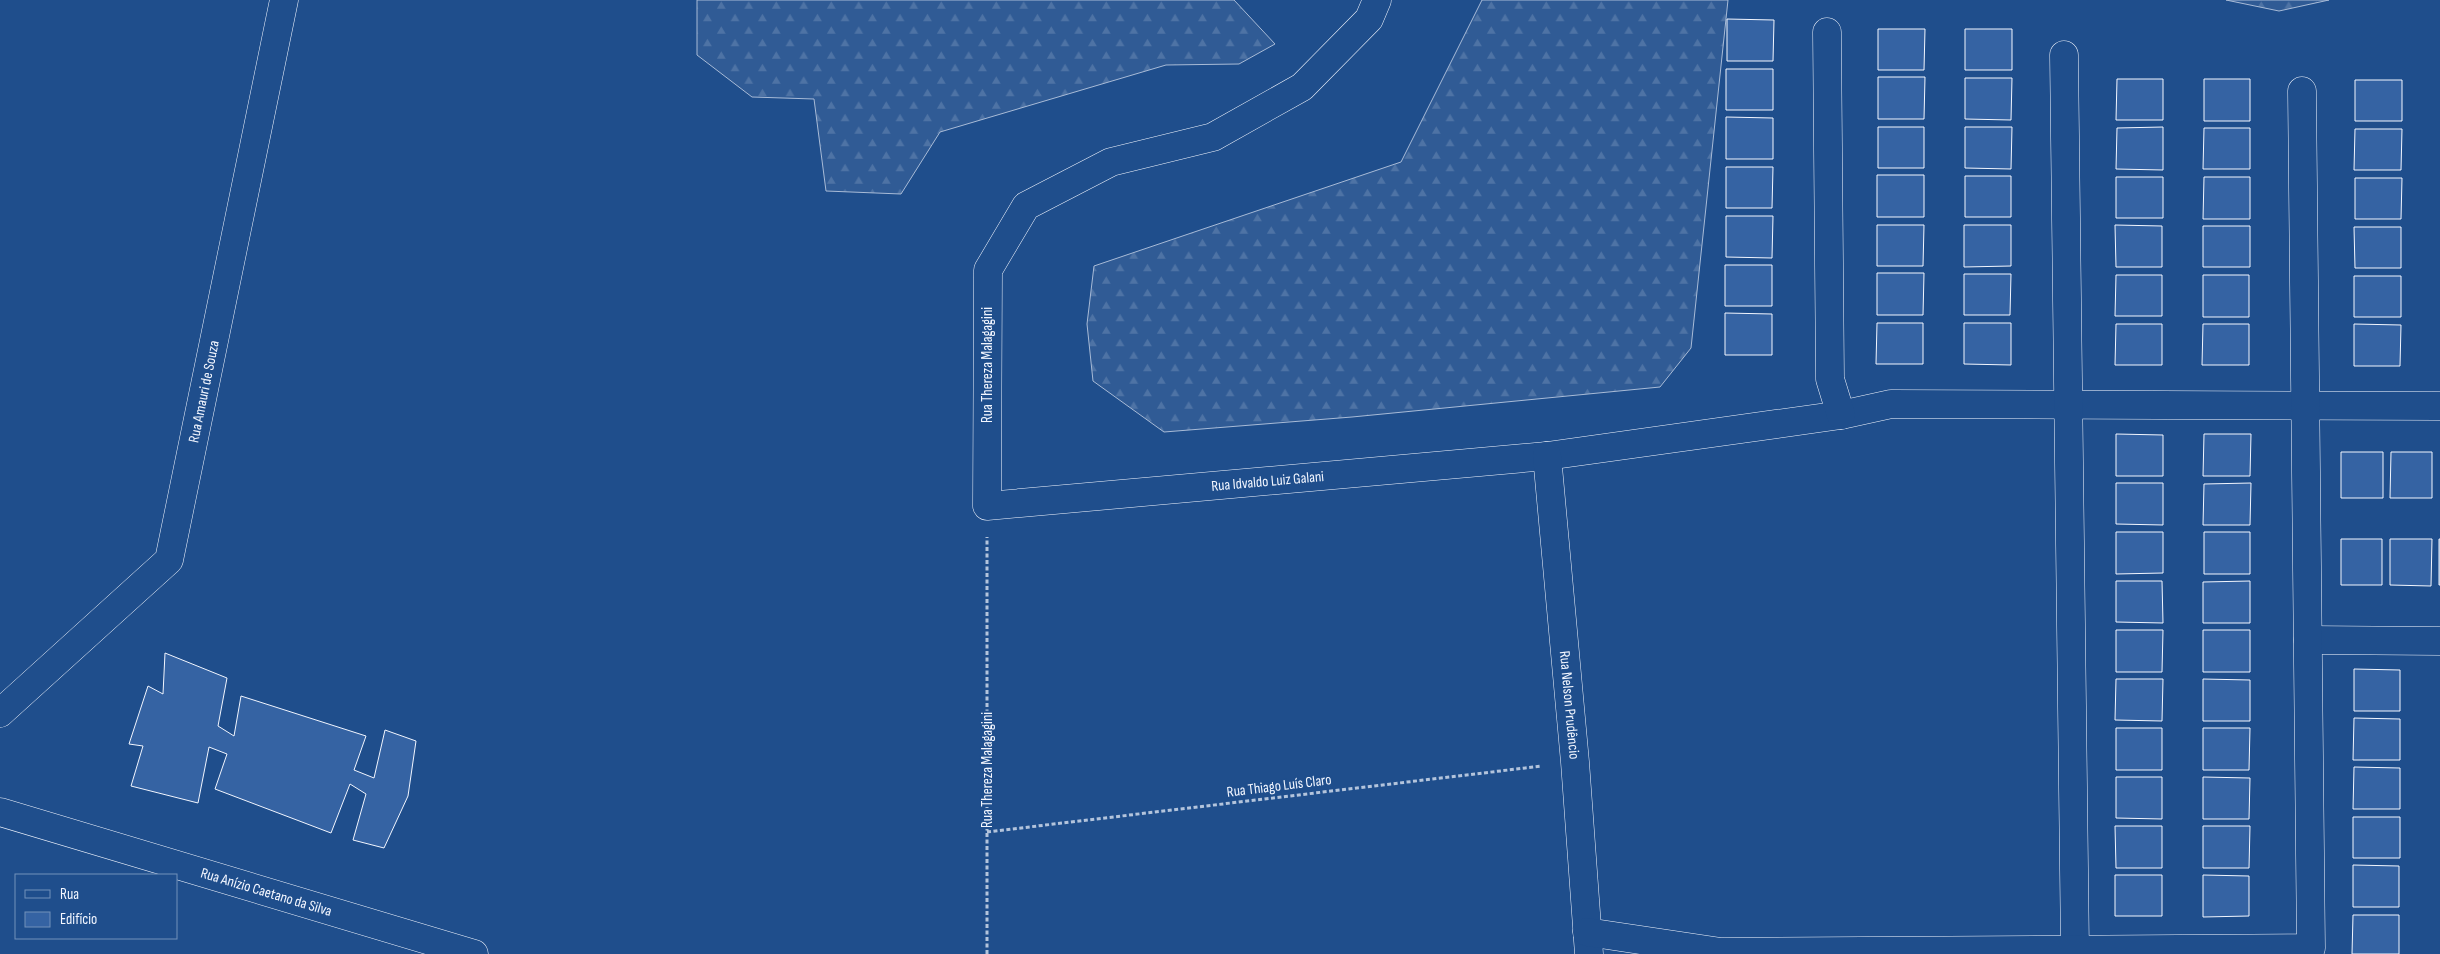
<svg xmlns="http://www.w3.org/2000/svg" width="2440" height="954" font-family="'Sofia Sans Condensed',sans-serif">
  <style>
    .forest { fill: url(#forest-firs); stroke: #a8bbd7 }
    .building { fill: #3563a3; stroke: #f2f6ff }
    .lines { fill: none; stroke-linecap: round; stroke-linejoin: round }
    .street-casing { stroke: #f2f6ff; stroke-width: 29 }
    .path { stroke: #b3c4dc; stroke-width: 3; stroke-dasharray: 4 2.5; stroke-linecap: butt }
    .street { stroke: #1f4e8c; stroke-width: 28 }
    .labels { text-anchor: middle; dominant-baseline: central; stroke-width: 4; stroke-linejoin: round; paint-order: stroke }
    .street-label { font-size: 15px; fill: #f2f6ff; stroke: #1f4e8c }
  </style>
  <defs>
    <pattern id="forest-firs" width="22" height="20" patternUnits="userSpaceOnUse" patternTransform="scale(1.25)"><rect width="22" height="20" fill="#305b95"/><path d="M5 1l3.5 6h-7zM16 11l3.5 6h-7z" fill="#4e73a5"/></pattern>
  </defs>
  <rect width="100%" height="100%" fill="#1f4e8c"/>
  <path class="forest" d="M 697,0 L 1234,0 L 1275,44 L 1239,64 L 1166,65 L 940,132 L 901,194 L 826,191 L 814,99 L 752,97 L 697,55 Z
    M 1482,0 L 1728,0 L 1691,348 L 1660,387 L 1352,417 L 1164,432 L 1093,381 L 1087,324 L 1094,266 L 1401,162 Z
    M 2226,0 L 2329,0 L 2279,11 Z"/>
  <path class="building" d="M 1727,19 L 1774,20 L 1773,61 L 1727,61 Z
    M 1878,29 L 1925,29 L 1924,70 L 1878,70 Z
    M 1965,29 L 2012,29 L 2012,70 L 1965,70 Z
    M 1726,69 L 1773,69 L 1773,110 L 1726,110 Z
    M 1878,77 L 1925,77 L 1924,119 L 1878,119 Z
    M 1965,78 L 2012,78 L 2011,120 L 1965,119 Z
    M 2117,79 L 2163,79 L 2163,120 L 2116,120 Z
    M 2204,79 L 2250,79 L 2250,121 L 2204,121 Z
    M 2355,80 L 2402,80 L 2402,121 L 2355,121 Z
    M 1726,117 L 1773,118 L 1773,159 L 1726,159 Z
    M 1878,127 L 1924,127 L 1924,168 L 1878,168 Z
    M 1965,127 L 2012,127 L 2011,169 L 1965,168 Z
    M 2163,127 L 2163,170 L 2116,169 L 2117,128 Z
    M 2204,128 L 2250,128 L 2250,169 L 2203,169 Z
    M 2355,129 L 2402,129 L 2401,170 L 2354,170 Z
    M 1726,167 L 1773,167 L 1772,208 L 1726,208 Z
    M 1877,175 L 1924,175 L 1924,217 L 1877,217 Z
    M 1965,176 L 2011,176 L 2011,217 L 1965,217 Z
    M 2116,177 L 2163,177 L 2163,218 L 2116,218 Z
    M 2204,177 L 2250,177 L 2250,219 L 2203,219 Z
    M 2355,178 L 2402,178 L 2401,219 L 2355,219 Z
    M 1726,216 L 1773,216 L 1772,258 L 1726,257 Z
    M 1877,225 L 1924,225 L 1923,266 L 1877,266 Z
    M 1964,225 L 2011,225 L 2011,266 L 1964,267 Z
    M 2115,225 L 2162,226 L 2162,267 L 2116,267 Z
    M 2203,226 L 2250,226 L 2250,267 L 2203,267 Z
    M 2354,227 L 2401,227 L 2401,268 L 2355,268 Z
    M 1725,265 L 1772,265 L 1772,306 L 1725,306 Z
    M 1877,273 L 1924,273 L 1923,315 L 1877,315 Z
    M 1964,274 L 2011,274 L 2010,315 L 1964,315 Z
    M 2116,275 L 2162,275 L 2162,316 L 2115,316 Z
    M 2203,275 L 2249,275 L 2249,317 L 2203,317 Z
    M 2354,276 L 2401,276 L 2401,317 L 2354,317 Z
    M 1725,313 L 1772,314 L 1772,355 L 1725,355 Z
    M 1877,323 L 1923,323 L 1923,364 L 1876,364 Z
    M 1964,323 L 2011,323 L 2011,365 L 1964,364 Z
    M 2116,324 L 2162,324 L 2162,365 L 2115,365 Z
    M 2203,324 L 2249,324 L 2249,365 L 2202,365 Z
    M 2354,324 L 2401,325 L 2400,366 L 2354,366 Z
    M 2116,434 L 2163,435 L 2163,476 L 2116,476 Z
    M 2204,434 L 2251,434 L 2250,476 L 2203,476 Z
    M 2341,452 L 2383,452 L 2383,498 L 2341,498 Z
    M 2391,452 L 2432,452 L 2432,498 L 2390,498 Z
    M 2116,483 L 2163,483 L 2163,525 L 2116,524 Z
    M 2251,483 L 2250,525 L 2203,525 L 2204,484 Z
    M 2116,532 L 2163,532 L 2163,573 L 2116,574 Z
    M 2204,532 L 2250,532 L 2250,574 L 2204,574 Z
    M 2341,539 L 2382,539 L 2382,585 L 2341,585 Z
    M 2390,539 L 2432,539 L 2431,586 L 2390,585 Z
    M 2439,539 L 2440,539 L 2440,585 L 2439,585 Z
    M 2116,581 L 2162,581 L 2163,623 L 2116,622 Z
    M 2250,581 L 2250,623 L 2203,623 L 2203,582 Z
    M 2116,630 L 2163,630 L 2162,672 L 2116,672 Z
    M 2203,630 L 2250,630 L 2250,672 L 2203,672 Z
    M 165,653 L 227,678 L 218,726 L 234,736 L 241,696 L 366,736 L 354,770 L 374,778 L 385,730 L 416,741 L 408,796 L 384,848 L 353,840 L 366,794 L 350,784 L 331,833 L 215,789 L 227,754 L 209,747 L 198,803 L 131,786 L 143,746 L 129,744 L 148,686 L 163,694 Z
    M 2354,669 L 2400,670 L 2400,711 L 2354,711 Z
    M 2116,679 L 2163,679 L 2162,721 L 2115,720 Z
    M 2203,679 L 2250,680 L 2250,721 L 2203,721 Z
    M 2354,718 L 2400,719 L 2400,760 L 2353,760 Z
    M 2116,728 L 2162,728 L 2162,770 L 2116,770 Z
    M 2203,728 L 2250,728 L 2249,770 L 2203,770 Z
    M 2354,767 L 2400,768 L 2400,809 L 2353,809 Z
    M 2116,777 L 2162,777 L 2162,819 L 2116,818 Z
    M 2203,777 L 2250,778 L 2249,819 L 2203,819 Z
    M 2353,817 L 2400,817 L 2400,858 L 2353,858 Z
    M 2115,826 L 2162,826 L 2162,868 L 2116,868 Z
    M 2203,826 L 2250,826 L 2249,868 L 2203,868 Z
    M 2353,865 L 2399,866 L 2399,907 L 2353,907 Z
    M 2115,875 L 2162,875 L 2162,916 L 2115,916 Z
    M 2203,875 L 2249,876 L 2249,916 L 2203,917 Z
    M 2353,915 L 2399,915 L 2399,954 L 2352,954 Z"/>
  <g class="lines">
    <g class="street-casing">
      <g id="street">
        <path id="s1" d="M 1377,0 L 1369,19 L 1302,87 L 1213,137 L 1111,162 L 1026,206 L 988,270 L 987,506 L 1547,456 L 1841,415 L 1891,404 L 2440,406"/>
        <path d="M 1827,32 L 1830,379 L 1841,415"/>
        <path d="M 2064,55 L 2075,950"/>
        <path id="s2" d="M 1547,456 L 1575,762 L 1589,954"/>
        <path d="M 2308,640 L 2440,641"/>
        <path id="s3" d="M 0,713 L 169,560 L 284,0"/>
        <path id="s4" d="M 0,812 L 474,954"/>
        <path d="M 1587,932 L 1721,952 L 2311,948 L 2302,91"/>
      </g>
    </g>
    <path class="path" d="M 987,832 L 1542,766
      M 987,954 L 987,537"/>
    <use href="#street" class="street"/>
  </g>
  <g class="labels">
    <g class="street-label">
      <text transform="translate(987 365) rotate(-90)">Rua Thereza Malagagini</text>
      <text stroke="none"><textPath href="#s3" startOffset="400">Rua Amauri de Souza</textPath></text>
      <text stroke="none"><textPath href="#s1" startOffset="1011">Rua Idvaldo Luiz Galani</textPath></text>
      <text stroke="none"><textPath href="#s2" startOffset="250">Rua Nelson Prudêncio</textPath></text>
      <text transform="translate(987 770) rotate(-90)">Rua Thereza Malagagini</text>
      <text transform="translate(1279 786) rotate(-7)">Rua Thiago Luís Claro</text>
      <text stroke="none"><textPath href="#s4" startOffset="278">Rua Anízio Caetano da Silva</textPath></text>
    </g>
  </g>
  <rect x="15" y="874" width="162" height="65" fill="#1f4e8c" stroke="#7391ba"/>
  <rect x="25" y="890" width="25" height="8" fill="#1f4e8c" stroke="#7391ba"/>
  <text x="60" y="899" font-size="15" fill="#f2f6ff">Rua</text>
  <rect x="25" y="912" width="25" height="15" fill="#3563a3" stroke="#7391ba"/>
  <text x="60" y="924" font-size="15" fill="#f2f6ff">Edifício</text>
</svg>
